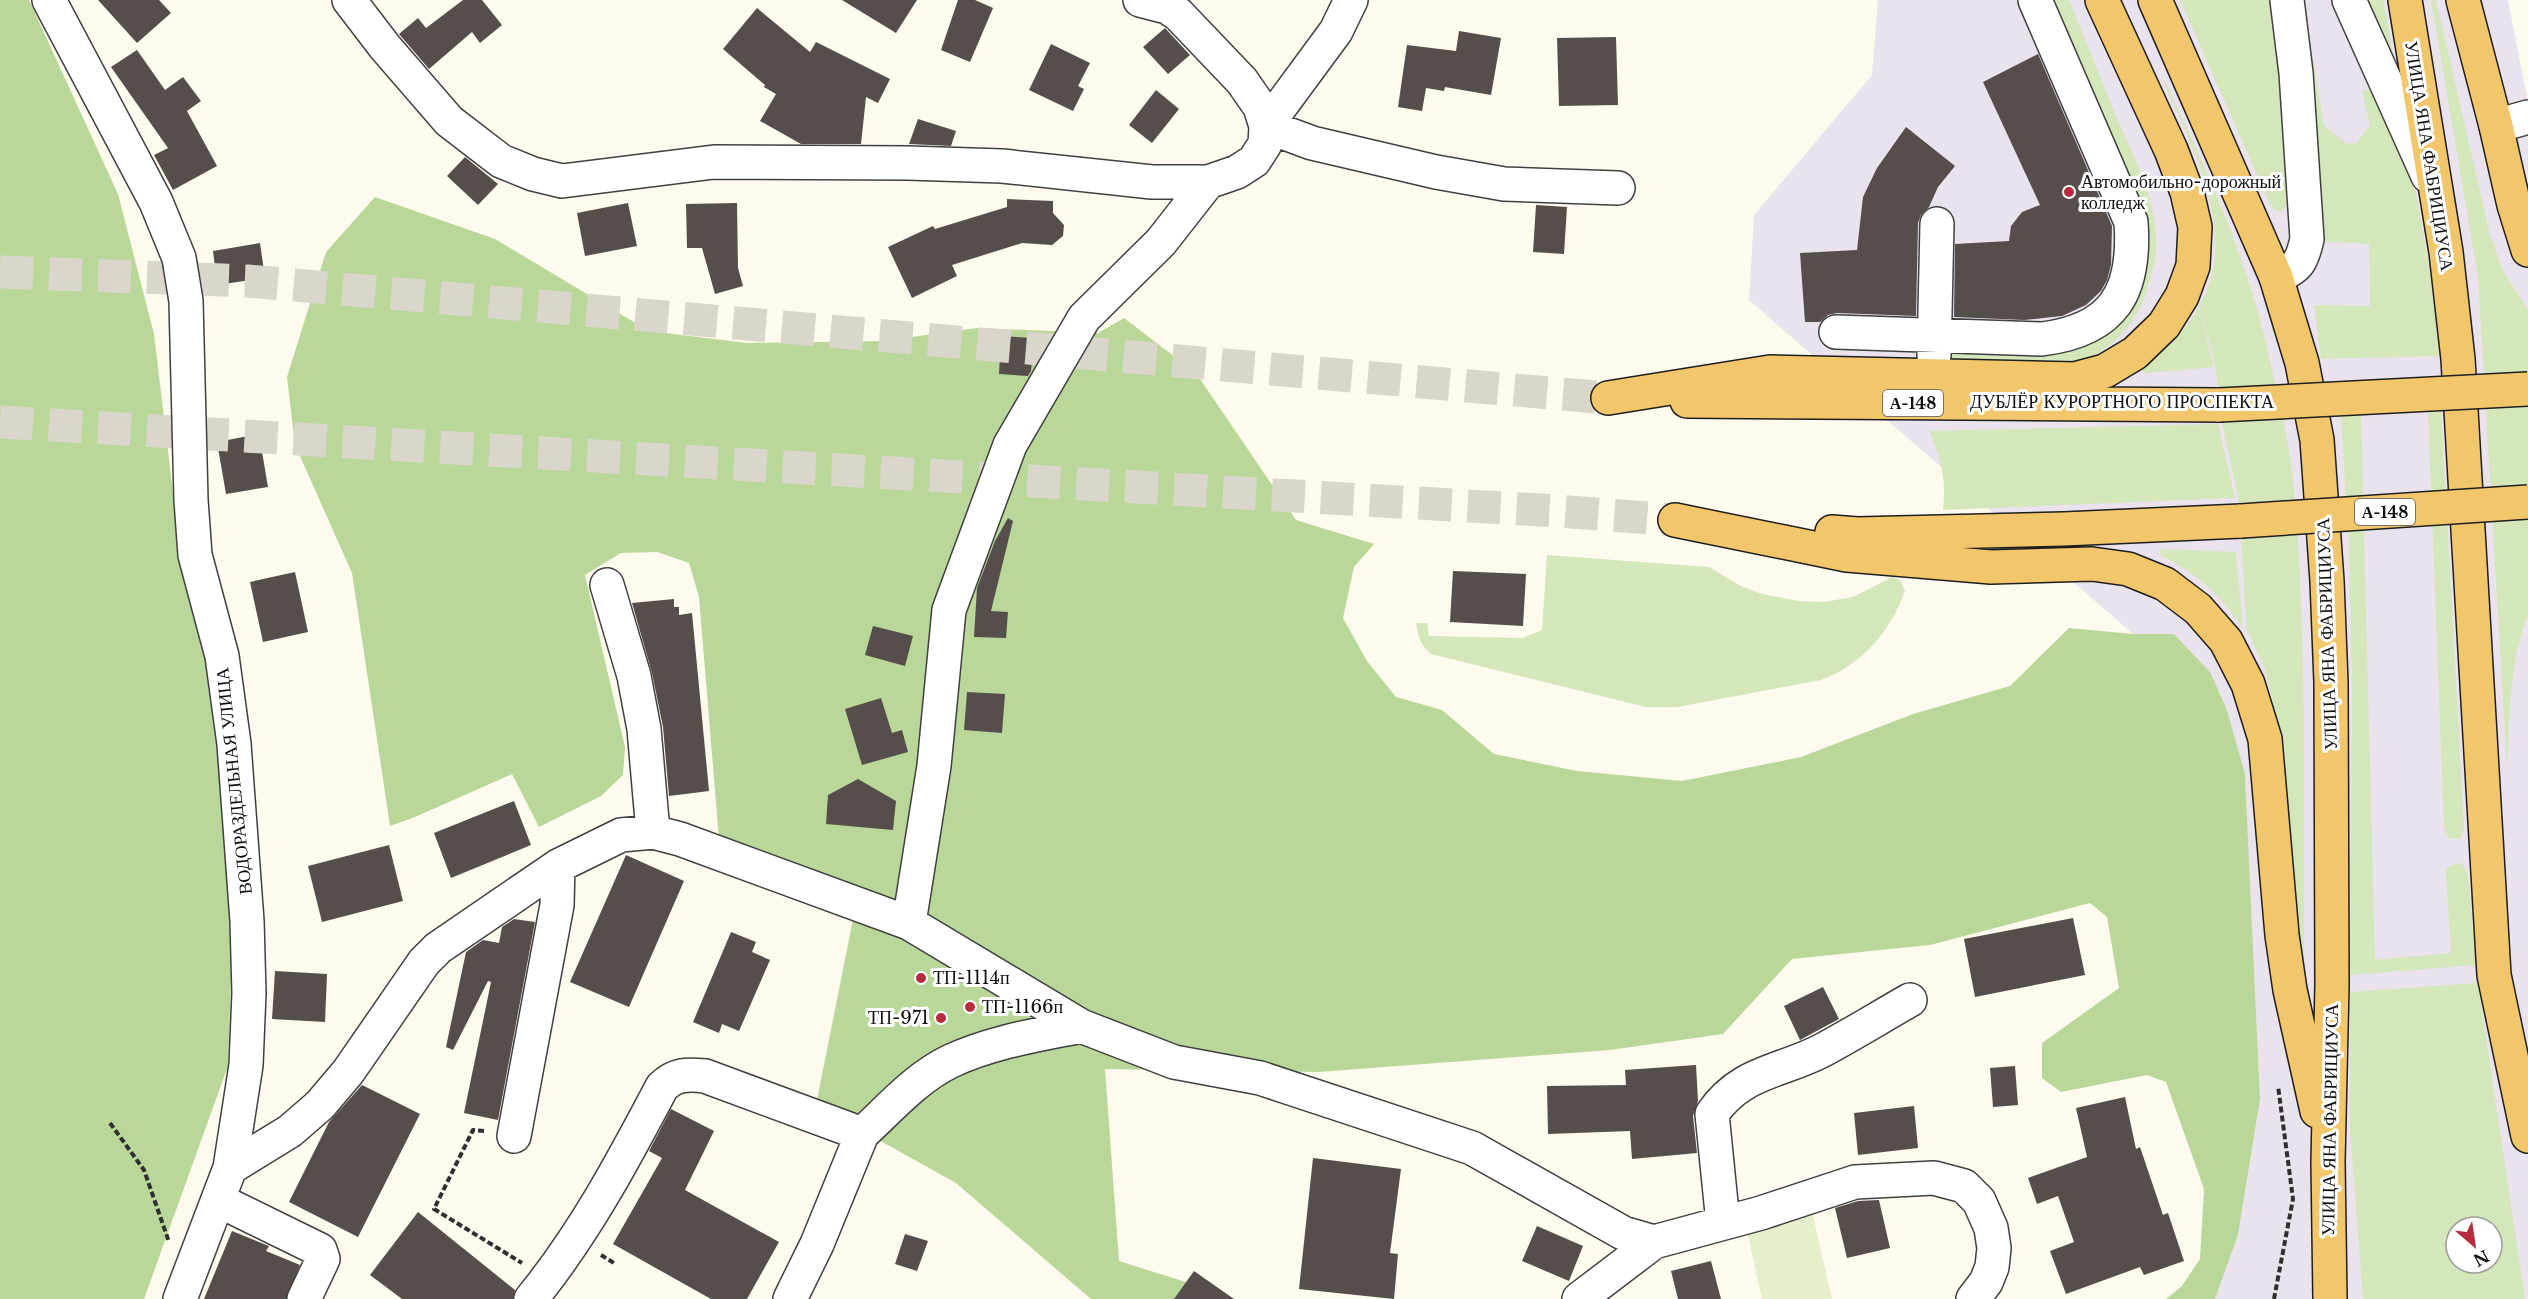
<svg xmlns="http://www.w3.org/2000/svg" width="2528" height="1299" font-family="'Libre Baskerville',serif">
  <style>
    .industrial { fill: #eae2ec; fill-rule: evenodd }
    .green { fill: #d4e7ba; fill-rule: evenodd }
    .forest { fill: #bad79a }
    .pitch { fill: #e5efcb }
    .building { fill: #554e4a }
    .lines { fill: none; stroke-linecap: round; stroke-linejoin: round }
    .major-tunnel { stroke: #dad6cc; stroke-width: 33; stroke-dasharray: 33 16; stroke-linecap: butt }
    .minor-casing { stroke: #404040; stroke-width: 36 }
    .major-casing { stroke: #1e1e1e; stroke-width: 36 }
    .path { stroke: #2f2f2f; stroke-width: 4; stroke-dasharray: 6 3; stroke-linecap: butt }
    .minor { stroke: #fff; stroke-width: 33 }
    .major { stroke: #f2c76b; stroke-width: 33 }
    .major-bridge-casing { stroke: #1e1e1e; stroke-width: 36; stroke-linecap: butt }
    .major-bridge { stroke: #f2c76b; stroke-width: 33 }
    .poi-dot { fill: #b62c3d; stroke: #fff; stroke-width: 2 }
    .labels { text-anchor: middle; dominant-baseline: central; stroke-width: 6; stroke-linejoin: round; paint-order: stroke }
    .shield { fill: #fff; stroke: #565656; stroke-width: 1.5 }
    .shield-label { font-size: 16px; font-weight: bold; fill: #0d0d0d }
    .street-label { font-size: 18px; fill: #0d0d0d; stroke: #fff }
    .poi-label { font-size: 18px; fill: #0d0d0d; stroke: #fff; text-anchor: start }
  </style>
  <rect width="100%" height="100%" fill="#fefaee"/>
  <path class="industrial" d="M 1878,0 L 2508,0 L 2528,103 L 2528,1299 L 2215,1299 L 2238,1235 L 2260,1099 L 2245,774 L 2227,710 L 2210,672 L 2174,634 L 2133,634 L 1749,300 L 1754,215 L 1872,75 ZM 2456,1227 L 2492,1227 L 2492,1263 L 2456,1263 Z"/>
  <path class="green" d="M 2051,0 L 2069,0 C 2084,38 2100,76 2115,114 C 2133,156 2160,204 2156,252 C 2155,267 2149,282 2145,296 C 2134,327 2110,349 2081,363 L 1948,364 L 1941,349 L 2059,349 L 2137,283 Z
    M 2180,0 L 2270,0 L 2276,23 L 2288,92 L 2288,204 L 2281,211 L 2276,211 L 2271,206 Z
    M 2359,0 L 2383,0 L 2400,91 Z
    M 2431,0 L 2436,0 L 2490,235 L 2503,271 L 2528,310 L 2528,615 C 2509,663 2510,715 2507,767 L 2478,277 Z
    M 2302,9 L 2306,16 L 2324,126 L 2347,144 L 2356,143 L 2370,126 L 2362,90 L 2372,89 L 2416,192 L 2430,273 L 2439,356 L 2321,359 L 2314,305 L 2370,306 L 2369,244 L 2312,241 Z
    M 2163,81 L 2166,83 C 2207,171 2248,260 2269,356 C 2279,400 2290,445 2294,490 C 2308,649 2303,811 2304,970 L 2299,971 L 2280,732 L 2265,669 L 2247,630 L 2238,497 L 2224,432 L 2215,364 L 2199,306 C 2241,237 2192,146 2163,81 Z
    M 2199,307 L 2214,367 L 2146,373 L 2139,370 L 2139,367 C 2166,352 2183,333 2199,307 Z
    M 2441,410 L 2464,827 L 2461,838 L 2450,839 L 2444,829 L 2428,411 Z
    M 2361,415 L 2375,960 L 2451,953 L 2446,873 L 2448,867 L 2458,863 L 2463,865 L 2468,875 L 2476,965 L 2350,975 L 2352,691 L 2349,546 L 2341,416 Z
    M 2218,424 L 2235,498 L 1943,510 C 1946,480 1942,459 1929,431 Z
    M 2161,549 L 2236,552 L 2243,628 C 2218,593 2198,574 2160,555 Z
    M 1547,555 L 1709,567 L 1741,586 L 1762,594 L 1798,601 L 1824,602 L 1853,597 L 1892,577 L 1900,580 L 1905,591 C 1890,632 1862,665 1821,680 L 1677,707 L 1646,707 L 1431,654 C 1420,644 1418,637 1416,623 L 1427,623 L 1429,636 L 1523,638 L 1542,630 Z
    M 2478,983 L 2525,1299 L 2363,1299 L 2350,1129 L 2350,992 ZM 2456,1227 L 2492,1227 L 2492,1263 L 2456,1263 Z"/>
  <path class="forest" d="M 0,0 L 29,0 L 118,194 L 154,334 L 174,501 L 218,637 L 235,865 L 228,1066 L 144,1299 L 0,1299 Z
    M 375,197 L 495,239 L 649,331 L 747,343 L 883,341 L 977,328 L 1098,333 L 1124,318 L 1196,373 L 1296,520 L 1374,544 L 1354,567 L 1343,618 L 1367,661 L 1396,697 L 1442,710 L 1494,754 L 1577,771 L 1682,781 L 1801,757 L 1913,714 L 2010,686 L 2069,628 L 2133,634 L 2174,634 L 2210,672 L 2227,710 L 2245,774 L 2260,1099 L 2238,1235 L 2215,1299 L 2166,1299 L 2182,1286 L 2200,1259 L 2204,1189 L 2166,1082 L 2147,1075 L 2061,1092 L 2042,1078 L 2042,1043 L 2119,988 L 2107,917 L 2090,903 L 1930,945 L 1792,959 L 1723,1034 L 1610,1050 L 1319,1072 L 1105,1069 L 1119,1261 L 1227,1295 L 1230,1299 L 1091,1299 L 956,1183 L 816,1105 L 856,904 L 720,851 L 699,597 L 689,563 L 657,552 L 621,553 L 585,575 L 625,747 L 623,775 L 601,796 L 539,827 L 512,774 L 415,817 L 390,826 L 352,573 L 295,445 L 287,377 L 326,252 Z"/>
  <path class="pitch" d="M 1811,1207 L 1832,1299 L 1762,1299 L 1745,1222 Z"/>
  <path class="building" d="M 98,0 L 159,0 L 171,13 L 137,43 Z
    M 463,0 L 482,0 L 502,25 L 480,43 L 472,32 L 429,69 L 399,34 L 418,18 L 426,28 Z
    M 842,0 L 917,0 L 896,33 Z
    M 958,0 L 975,0 L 993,8 L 970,62 L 941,50 Z
    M 757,8 L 810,52 L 816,42 L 890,79 L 878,103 L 866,97 L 861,144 L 801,144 L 760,121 L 776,94 L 764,87 L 765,85 L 723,49 Z
    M 1165,28 L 1190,55 L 1168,74 L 1143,47 Z
    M 1459,31 L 1501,38 L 1491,95 L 1445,87 L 1444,91 L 1426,88 L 1422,111 L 1398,107 L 1407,45 L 1456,51 Z
    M 1616,37 L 1618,105 L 1559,106 L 1557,38 Z
    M 1051,44 L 1090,63 L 1078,86 L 1084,89 L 1073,111 L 1029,90 Z
    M 137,50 L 165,90 L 183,77 L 201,101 L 187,111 L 217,166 L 173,190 L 154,155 L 168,148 L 111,67 Z
    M 2038,54 L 2112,226 L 2111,265 L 2107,280 L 2101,291 L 2086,305 L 2062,316 L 2024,320 L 1954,317 L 1955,244 L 2009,241 L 2011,226 L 2022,212 L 2040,205 L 1983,82 Z
    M 1156,90 L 1179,109 L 1152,143 L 1129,125 Z
    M 918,119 L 956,131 L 951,146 L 909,144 Z
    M 1906,127 L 1955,166 L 1938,187 L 1929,207 L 1921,215 L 1918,223 L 1916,316 L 1837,313 L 1828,315 L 1820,322 L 1805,322 L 1800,253 L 1857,250 L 1863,197 L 1877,168 Z
    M 465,157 L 498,184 L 478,205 L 447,176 Z
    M 1007,199 L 1053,201 L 1053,213 L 1064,225 L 1063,236 L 1052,245 L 1022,243 L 952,265 L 957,276 L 912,298 L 888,247 L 933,226 L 935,229 L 1007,207 Z
    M 628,203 L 637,246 L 585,256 L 577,213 Z
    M 737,203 L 738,268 L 743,286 L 715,294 L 702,248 L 687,248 L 686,204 Z
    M 1536,205 L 1567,207 L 1564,254 L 1533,252 Z
    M 260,243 L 265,278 L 217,285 L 213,251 Z
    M 1001,336 L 1034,338 L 1031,371 L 1028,376 L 999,374 Z
    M 259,434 L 268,487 L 226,494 L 217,442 Z
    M 1008,518 L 1013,521 L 991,611 L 1008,612 L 1006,638 L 974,637 L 977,588 L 995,541 Z
    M 1453,571 L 1526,574 L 1523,626 L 1450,622 Z
    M 295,572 L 308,632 L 263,642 L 250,582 Z
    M 674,599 L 674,607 L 679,607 L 679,615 L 692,613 L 709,791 L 669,796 L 663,727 L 652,673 L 632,603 Z
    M 873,626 L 913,636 L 905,666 L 865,655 Z
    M 967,692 L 1005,694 L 1002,733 L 964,730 Z
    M 881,698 L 892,733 L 902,730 L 908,752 L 862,765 L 845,709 Z
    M 858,779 L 896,801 L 893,830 L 826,824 L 828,795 Z
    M 514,801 L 531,845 L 451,878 L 434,833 Z
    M 389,845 L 403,901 L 322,922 L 308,866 Z
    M 626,855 L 684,881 L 629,1007 L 570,982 Z
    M 2073,918 L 2085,975 L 1975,997 L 1964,939 Z
    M 514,919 L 535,922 L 498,1120 L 464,1113 L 491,982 L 488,981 L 453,1050 L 446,1047 L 466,952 L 483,940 L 499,943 L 502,927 Z
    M 731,932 L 756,942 L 752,952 L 770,960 L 739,1031 L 722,1024 L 719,1033 L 693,1022 Z
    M 275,971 L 327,974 L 325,1022 L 272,1019 Z
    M 1823,987 L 1839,1019 L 1800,1040 L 1784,1006 Z
    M 1696,1065 L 1698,1101 L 1693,1116 L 1697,1153 L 1632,1159 L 1630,1131 L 1548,1134 L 1547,1086 L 1626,1085 L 1625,1070 Z
    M 2015,1066 L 2018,1105 L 1993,1107 L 1990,1068 Z
    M 362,1085 L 420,1114 L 358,1237 L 289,1202 L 329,1122 Z
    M 2125,1097 L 2136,1149 L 2140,1147 L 2163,1215 L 2168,1213 L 2184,1261 L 2144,1275 L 2140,1267 L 2066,1294 L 2050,1251 L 2074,1242 L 2058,1196 L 2037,1204 L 2028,1178 L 2087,1157 L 2076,1108 Z
    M 1914,1106 L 1918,1148 L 1858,1155 L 1854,1113 Z
    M 671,1109 L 714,1131 L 685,1190 L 779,1242 L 747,1299 L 711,1299 L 613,1244 L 662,1158 L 649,1151 Z
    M 1313,1158 L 1401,1169 L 1390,1253 L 1398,1254 L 1394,1299 L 1299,1289 Z
    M 1879,1200 L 1890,1248 L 1847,1258 L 1835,1208 L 1858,1201 Z
    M 418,1212 L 515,1290 L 513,1299 L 402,1299 L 370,1275 Z
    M 1537,1226 L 1583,1246 L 1569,1281 L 1522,1261 Z
    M 232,1231 L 269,1246 L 266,1251 L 300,1265 L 286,1299 L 204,1299 Z
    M 905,1234 L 928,1241 L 917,1271 L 895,1264 Z
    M 1711,1261 L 1721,1299 L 1678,1299 L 1671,1271 Z
    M 1194,1271 L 1234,1299 L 1174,1299 Z"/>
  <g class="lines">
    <path class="major-tunnel" d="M 0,272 L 248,281 L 1608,398
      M 0,422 L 1557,511 L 1675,520"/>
    <g class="minor-casing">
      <path id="minor" d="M 49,0 L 156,202 L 179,258 L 186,301 L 191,500 L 195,555 L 222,656 L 234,744 L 247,921 L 249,993 L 246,1065 L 230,1168 L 180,1299
        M 349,0 L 385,47 L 449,121 L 501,161 L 533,174 L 562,181 L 714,162 L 908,163 L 1002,166 L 1152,182 L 1208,182 L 1237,172 L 1254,161 L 1265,144 L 1266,126 L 1260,107 L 1242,81 L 1178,14 L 1167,7 L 1140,0
        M 1351,0 L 1336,31 L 1266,126 L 1312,143 L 1436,172 L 1504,184 L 1618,188
        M 2349,0 L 2428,176
        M 2496,126 L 2528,117
        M 2276,277 C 2299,268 2302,261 2307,239 L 2296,73 L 2287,0
        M 1836,332 L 2042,339 C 2114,330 2136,292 2131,222 L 2035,0
        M 1934,356 L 1937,224
        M 607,585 L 634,676 L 644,729 L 653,832
        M 909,923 L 934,766 L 949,610 L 1010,445 L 1084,318 L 1161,242 L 1208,182
        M 514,1136 L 557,905 L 558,866
        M 230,1168 L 290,1131 L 320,1105 L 348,1072 L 424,962 L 438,948 L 558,866 L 621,835 L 653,832 L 680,839 L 909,923 L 1081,1026 L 1174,1062 L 1260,1078 L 1472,1148 L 1623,1233 L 1654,1242 L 1761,1213 L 1855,1182 L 1934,1178 L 1964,1186 L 1979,1201 L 1991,1228 L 1994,1248 L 1992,1267 L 1986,1282 L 1973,1299
        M 218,1200 L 320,1250 L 323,1259 L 304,1299
        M 1723,1223 L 1712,1114 C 1740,1072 1780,1072 1821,1051 C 1851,1035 1880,1017 1910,1000
        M 531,1299 C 584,1234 623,1161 662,1087 C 675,1074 687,1074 705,1076 L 862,1134 C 889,1109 917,1077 951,1061 C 992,1042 1037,1035 1081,1026
        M 790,1299 L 817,1244 L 862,1134
        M 1579,1299 L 1654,1242"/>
    </g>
    <g class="major-casing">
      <path id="major" d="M 2155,0 L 2276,277 L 2302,363 L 2317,440 L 2327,581 L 2331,682 L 2332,985 L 2328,1162 L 2330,1299
        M 2405,0 L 2446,252 L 2458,359 L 2494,975 L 2528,1136
        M 2463,0 L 2496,126 L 2514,205 L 2528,250
        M 1608,398 L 1770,372 L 2075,379 L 2105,371 L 2135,353 L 2164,325 L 2182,296 L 2193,266 L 2195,227 L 2187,192 L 2171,150 L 2102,0
        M 1687,401 L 2219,405
        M 1675,520 L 1847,555 L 1991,567 L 2092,564 L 2128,569 L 2165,584 L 2198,609 L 2226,641 L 2248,684 L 2265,739 L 2282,935 L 2290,990 L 2317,1111
        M 1832,532 L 1857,534 L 2064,529 L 2241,521"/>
    </g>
    <path class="path" d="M 110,1123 L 144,1170 L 169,1242
      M 484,1131 L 473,1130 L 434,1209 L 522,1263
      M 601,1255 L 614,1263
      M 2274,1299 L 2293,1199 L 2278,1086"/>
    <use href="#minor" class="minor"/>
    <use href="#major" class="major"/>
    <g class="major-bridge-casing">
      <path id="major-bridge" d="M 2219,405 L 2528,389
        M 2241,521 L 2528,502"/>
    </g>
    <use href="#major-bridge" class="major-bridge"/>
  </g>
  <g class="poi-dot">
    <circle cx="2069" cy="192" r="6"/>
    <circle cx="921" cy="978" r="6"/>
    <circle cx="970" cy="1007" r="6"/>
    <circle cx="941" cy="1018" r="6"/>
  </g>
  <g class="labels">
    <g class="shield">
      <rect x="1883" y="390" width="60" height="26" rx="4.5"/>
      <rect x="2355" y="499" width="60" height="26" rx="4.5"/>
    </g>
    <g class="shield-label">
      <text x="1913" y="403">А-148</text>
      <text x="2385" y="512">А-148</text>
    </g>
    <g class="street-label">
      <text transform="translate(2429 156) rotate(81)">УЛИЦА ЯНА ФАБРИЦИУСА</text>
      <text x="2122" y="402">ДУБЛЁР КУРОРТНОГО ПРОСПЕКТА</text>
      <text transform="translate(2327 634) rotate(-92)">УЛИЦА ЯНА ФАБРИЦИУСА</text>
      <text transform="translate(234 781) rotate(-96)">ВОДОРАЗДЕЛЬНАЯ УЛИЦА</text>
      <text transform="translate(2330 1120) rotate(-89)">УЛИЦА ЯНА ФАБРИЦИУСА</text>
    </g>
    <g class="poi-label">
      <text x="2081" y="182">Автомобильно-дорожный<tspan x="2081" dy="21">колледж</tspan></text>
      <text x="933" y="978">ТП-1114п</text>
      <text x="982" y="1007">ТП-1166п</text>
      <text x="929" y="1018" text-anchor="end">ТП-971</text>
    </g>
  </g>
  <g transform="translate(2474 1245) rotate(151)"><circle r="28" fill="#ffffff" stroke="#9e9e9e" stroke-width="1.5"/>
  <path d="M0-4.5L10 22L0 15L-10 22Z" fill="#b62c3d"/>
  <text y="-9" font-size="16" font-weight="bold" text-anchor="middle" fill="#0d0d0d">N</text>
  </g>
</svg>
